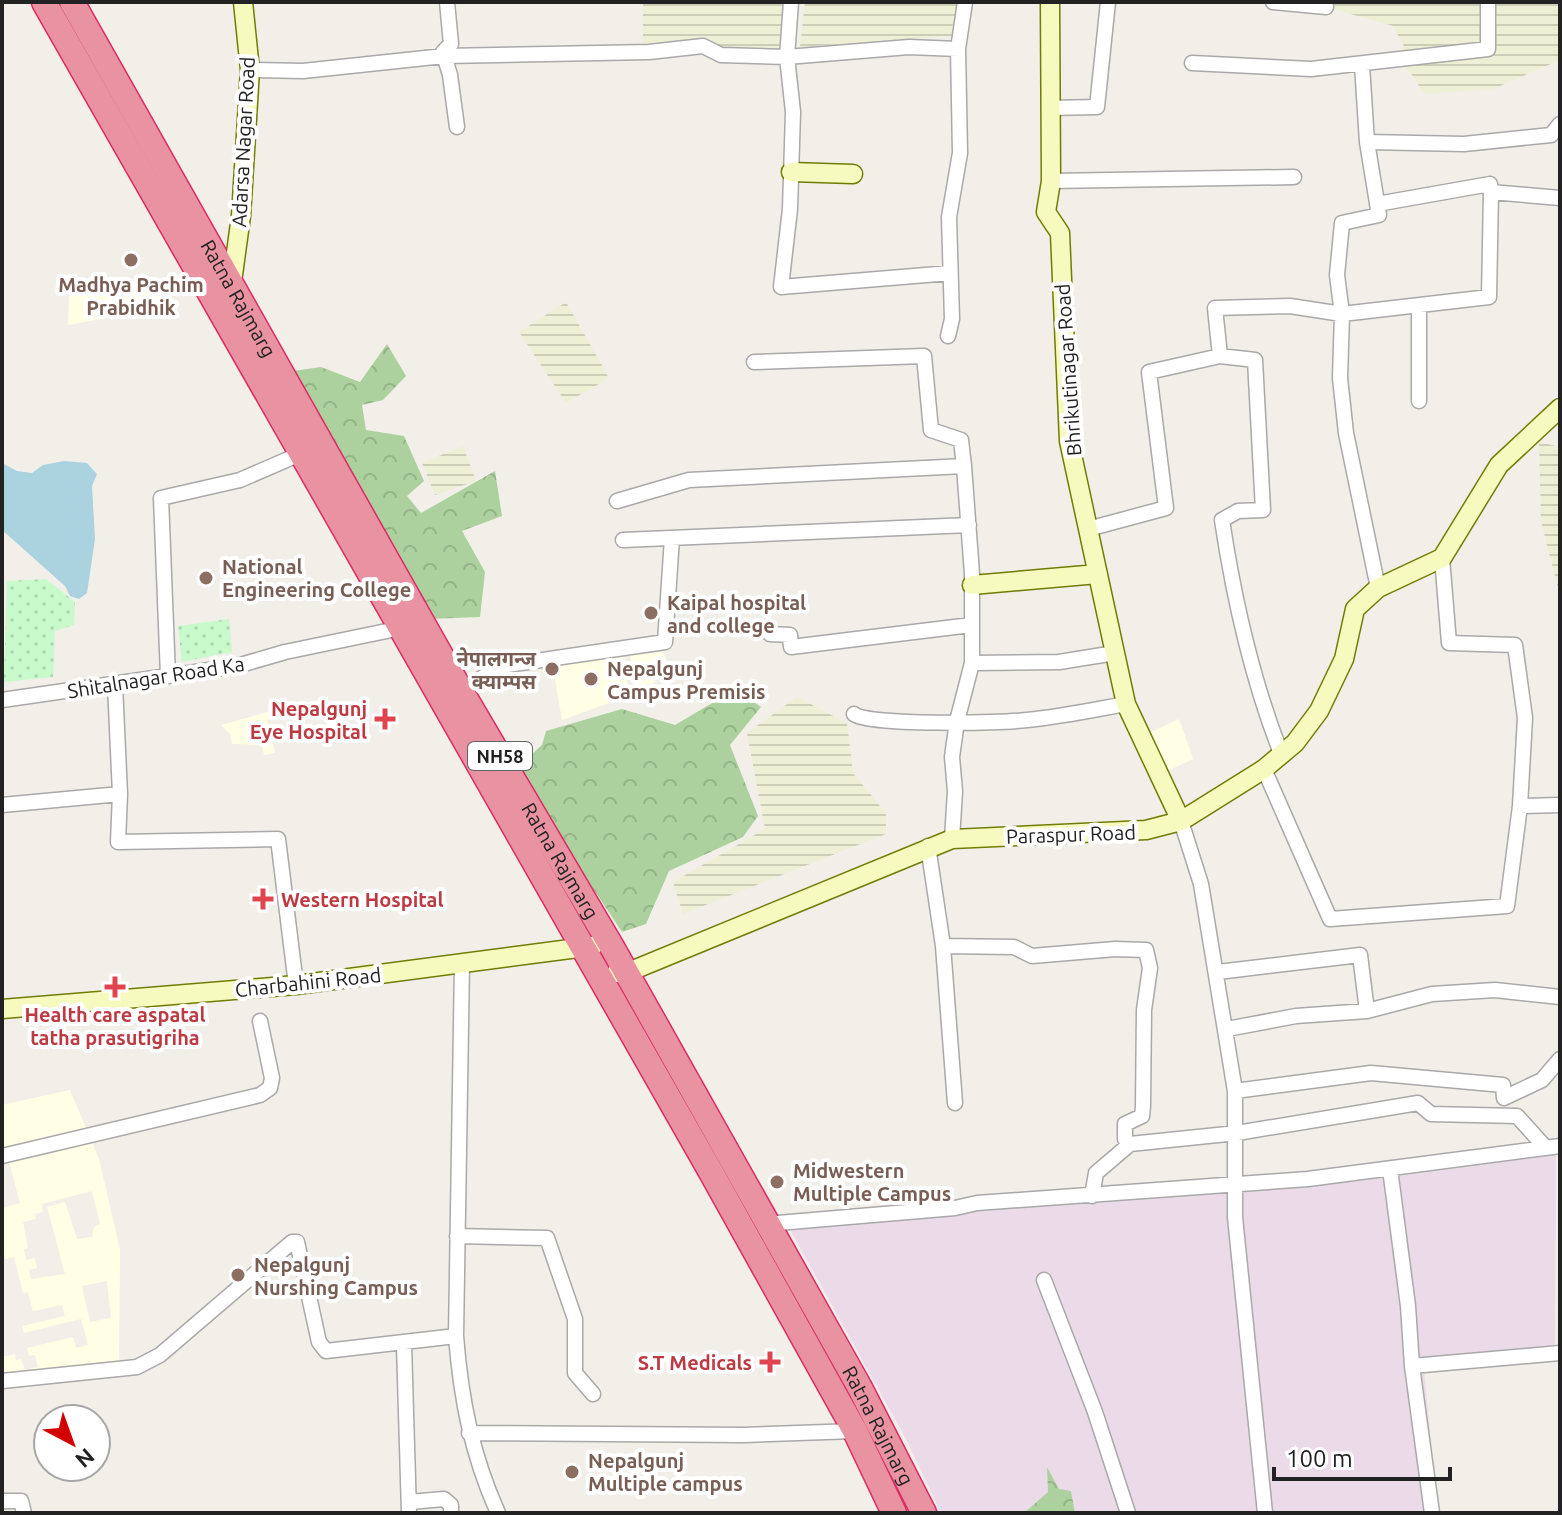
<svg xmlns="http://www.w3.org/2000/svg" width="1562" height="1515" font-family="Ubuntu,'Noto Sans Devanagari',sans-serif">
  <style>
    .industrial { fill: #ebdbe8 }
    .education { fill: #ffffe5; fill-rule: evenodd }
    .farmland { fill: url(#farmland-rules) }
    .forest { fill: url(#forest-crowns) }
    .park { fill: url(#park-dots) }
    .water { fill: #aad3df }
    .lines { fill: none; stroke-linecap: round; stroke-linejoin: round }
    .street-casing { stroke: #a9a9a9; stroke-width: 17 }
    .secondary-casing { stroke: #707d05; stroke-width: 21 }
    .highway-casing { stroke: #dc2a67; stroke-width: 27 }
    .street { stroke: #fff; stroke-width: 14 }
    .secondary { stroke: #f7fabf; stroke-width: 18 }
    .highway { stroke: #e892a2; stroke-width: 24 }
    .education-dot { fill: #8d6e63; stroke: #fff; stroke-width: 3 }
    .health-dot { fill: #e0444e; stroke: #fff; stroke-width: 3 }
    .labels { text-anchor: middle; dominant-baseline: central; stroke-width: 8; stroke-linejoin: round; paint-order: stroke }
    .shield { fill: #fff; stroke: #646464; stroke-width: 2 }
    .shield-label { font-size: 18px; font-weight: bold; fill: #222 }
    .street-label { font-size: 20px; fill: #222; stroke: #fff }
    .education-label { font-size: 20px; font-weight: bold; fill: #785e54; stroke: #fff; text-anchor: start }
    .health-label { font-size: 20px; font-weight: bold; fill: #be3a42; stroke: #fff; text-anchor: end }
  </style>
  <defs>
    <pattern id="farmland-rules" width="6" height="5" patternUnits="userSpaceOnUse" patternTransform="scale(2)"><rect width="6" height="5" fill="#eef0d5"/><path d="M0 2.5h6" fill="none" stroke="#ccceb7"/></pattern>
    <pattern id="forest-crowns" width="20" height="18" patternUnits="userSpaceOnUse" patternTransform="scale(2)"><rect width="20" height="18" fill="#add19e"/><path d="M2 6a3 3 0 1 1 6 0M12 15a3 3 0 1 1 6 0" fill="none" stroke="#95b388"/></pattern>
    <pattern id="park-dots" width="8" height="8" patternUnits="userSpaceOnUse" patternTransform="scale(2)"><rect width="8" height="8" fill="#c8facc"/><path d="M2 2h.1M6 6h.1" fill="none" stroke="#acd6af" stroke-width="1.8" stroke-linecap="round"/></pattern>
  </defs>
  <rect width="100%" height="100%" fill="#f2efe9"/>
  <path class="industrial" d="M 1556,1154 L 1555,1345 L 1424,1368 L 1437,1513 L 941,1513 L 907,1441 L 788,1226 L 1399,1176 Z"/>
  <path class="education" d="M 156,287 L 160,308 L 68,325 L 69,296 Z
    M 624,651 L 628,696 L 562,720 L 552,662 Z
    M 663,652 L 667,660 L 654,683 L 638,686 L 634,682 L 630,655 Z
    M 282,708 L 289,715 L 267,720 L 275,753 L 264,755 L 262,745 L 232,744 L 231,735 L 221,725 Z
    M 1179,719 L 1193,759 L 1163,773 L 1145,735 Z
    M 70,1090 L 99,1159 L 120,1250 L 119,1366 L 2,1379 L 2,1357 L 15,1354 L 16,1360 L 21,1359 L 25,1370 L 38,1367 L 35,1355 L 29,1356 L 27,1348 L 73,1337 L 76,1348 L 88,1345 L 81,1319 L 24,1333 L 22,1326 L 65,1316 L 62,1305 L 33,1311 L 28,1292 L 23,1293 L 14,1257 L 5,1259 L 2,1246 L 2,1208 L 20,1203 L 8,1158 L 2,1159 L 2,1105 ZM 92,1191 L 100,1224 L 94,1227 L 92,1237 L 77,1239 L 65,1202 L 47,1207 L 65,1274 L 31,1279 L 29,1270 L 37,1268 L 35,1258 L 26,1260 L 24,1249 L 28,1248 L 23,1222 L 36,1219 L 35,1214 L 43,1212 L 42,1204 ZM 107,1281 L 111,1318 L 90,1322 L 82,1286 Z"/>
  <path class="farmland" d="M 643,2 L 783,2 L 779,49 L 735,50 L 694,39 L 643,45 Z
    M 805,2 L 959,2 L 952,36 L 800,47 Z
    M 1330,2 L 1560,2 L 1560,60 L 1493,89 L 1424,94 L 1413,76 L 1397,61 L 1404,46 L 1393,26 L 1326,7 Z
    M 566,302 L 609,378 L 566,403 L 519,332 Z
    M 1539,442 L 1560,447 L 1560,596 L 1541,522 Z
    M 463,446 L 476,481 L 435,495 L 422,463 Z
    M 797,697 L 847,723 L 853,773 L 886,813 L 886,834 L 683,914 L 673,882 L 765,829 L 747,733 Z"/>
  <path class="forest" d="M 387,344 L 406,376 L 383,400 L 362,405 L 366,430 L 404,436 L 424,481 L 407,496 L 421,513 L 495,471 L 502,516 L 462,531 L 485,572 L 480,617 L 428,619 L 293,371 L 321,367 L 360,382 Z
    M 736,689 L 761,707 L 730,745 L 758,816 L 743,837 L 669,871 L 646,924 L 622,932 L 523,783 L 521,764 L 542,745 L 546,731 L 622,709 L 675,725 Z
    M 1047,1467 L 1059,1489 L 1071,1491 L 1075,1513 L 1024,1513 L 1048,1492 Z"/>
  <path class="park" d="M 46,579 L 75,602 L 74,625 L 55,631 L 53,677 L 4,682 L 7,581 Z
    M 229,619 L 232,652 L 182,662 L 178,626 Z"/>
  <path class="water" d="M 64,461 L 87,463 L 97,474 L 92,486 L 95,539 L 87,593 L 79,599 L 70,596 L 65,586 L 2,530 L 2,463 L 17,471 L 32,473 L 43,465 Z"/>
  <g class="lines">
    <g class="street-casing">
      <path id="street" d="M 447,2 L 451,44 L 443,52 L 450,75 L 457,127
        M 791,2 L 787,57 L 793,112 L 790,209 L 781,287 L 950,273
        M 1273,2 L 1326,7
        M 958,49 L 965,2
        M 1192,63 L 1311,69 L 1488,49 L 1488,2
        M 1362,65 L 1367,142
        M 250,70 L 303,71 L 444,56 L 649,52 L 703,46 L 721,55 L 787,57 L 909,47 L 958,49 L 960,153 L 949,217 L 952,319 L 948,336
        M 1049,108 L 1097,107 L 1108,2
        M 1560,124 L 1551,135 L 1464,144 L 1367,142 L 1379,215 L 1342,223 L 1337,275 L 1342,314 L 1489,297 L 1491,192 L 1560,198
        M 1051,181 L 1294,177
        M 1377,204 L 1490,184 L 1491,192
        M 754,362 L 924,356 L 931,430 L 961,440 L 964,466
        M 1419,401 L 1419,307
        M 617,501 L 689,480 L 964,466 L 972,574 L 972,663 L 957,721 L 952,757 L 955,791 L 952,839
        M 1088,529 L 1166,508 L 1149,372 L 1220,356
        M 623,540 L 969,525
        M 1442,558 L 1449,643 L 1515,645 L 1525,718 L 1520,806
        M 770,634 L 790,635 L 791,647 L 971,625
        M 972,663 L 1059,662 L 1115,653
        M 168,676 L 161,498 L 240,480 L 300,454
        M 461,691 L 501,666 L 665,642 L 672,538
        M 2,700 L 237,666 L 285,652 L 406,627
        M 854,714 C 868,726 1002,723 1027,720 C 1060,717 1093,710 1126,704
        M 1282,756 C 1252,680 1234,600 1222,520 L 1238,511 L 1263,510 L 1255,360 L 1220,356 L 1215,308 L 1290,306 L 1342,314 L 1340,378 L 1346,433 L 1378,588
        M 1264,769 L 1330,919 L 1507,906 L 1520,806 L 1560,805
        M 120,794 L 118,842 L 278,839 L 296,985
        M 2,805 L 120,794 L 115,685
        M 1181,821 L 1201,884 L 1235,1091 L 1235,1217 L 1265,1513
        M 928,846 L 943,946 L 955,1103
        M 943,946 L 1014,947 L 1032,956 L 1115,949 L 1146,950 L 1150,968 L 1144,1010 L 1143,1106 L 1142,1116 L 1125,1124 L 1125,1139 L 1130,1144
        M 1218,972 L 1360,955 L 1367,1011
        M 1227,1029 L 1296,1016 L 1367,1011 L 1432,994 L 1495,990 L 1560,997
        M 1235,1091 L 1371,1073 L 1503,1085 L 1504,1098 L 1542,1080 L 1560,1059
        M 2,1156 L 260,1095 L 270,1088 L 272,1078 L 260,1021
        M 1390,1169 L 1408,1306 L 1412,1366
        M 1092,1196 L 1096,1173 L 1130,1144 L 1237,1133 L 1418,1103 L 1431,1114 L 1517,1116 L 1546,1148
        M 766,1224 L 955,1208 L 977,1203 L 1308,1179 L 1560,1146
        M 457,1236 L 547,1238 L 575,1319 L 575,1373 L 593,1394
        M 1044,1280 L 1095,1412 L 1128,1513
        M 456,1336 C 461,1400 472,1455 498,1513
        M 404,1345 L 409,1513
        M 2,1381 L 137,1367 L 160,1355 L 292,1242 L 297,1242 L 319,1342 L 326,1351 L 456,1336 L 462,963
        M 469,1433 L 744,1435 L 855,1431
        M 2,1501 L 21,1501 L 24,1513
        M 409,1502 L 444,1499 L 451,1505 L 451,1513
        M 1432,1513 L 1412,1366 L 1560,1353"/>
    </g>
    <g class="secondary-casing">
      <path id="secondary" d="M 1050,2 L 1051,181 L 1046,212 L 1060,233 L 1069,441 L 1126,704 L 1181,821
        M 791,172 L 853,174
        M 232,282 L 241,216 L 250,70 L 243,2
        M 972,585 L 1098,574
        M 616,973 L 626,973 L 952,839 L 1146,830 L 1181,821 L 1264,769 L 1295,743 L 1319,711 L 1344,659 L 1355,609 L 1378,588 L 1442,558 L 1499,465 L 1560,408
        M 2,1009 L 296,985 L 593,946"/>
    </g>
    <g class="highway-casing">
      <g id="highway">
        <path d="M 44,2 L 711,1172 L 855,1431 L 894,1513"/>
        <path id="s1" d="M 72,2 L 461,691 L 612,947 L 859,1386 L 924,1513"/>
      </g>
    </g>
    <use href="#street" class="street"/>
    <use href="#secondary" class="secondary"/>
    <use href="#highway" class="highway"/>
  </g>
  <g class="education-dot">
    <circle cx="131" cy="260" r="8"/>
    <circle cx="206" cy="578" r="8"/>
    <circle cx="651" cy="613" r="8"/>
    <circle cx="552" cy="669" r="8"/>
    <circle cx="591" cy="679" r="8"/>
    <circle cx="777" cy="1182" r="8"/>
    <circle cx="238" cy="1275" r="8"/>
    <circle cx="572" cy="1472" r="8"/>
  </g>
  <g class="health-dot">
    <path d="M381 707h8v8h8v8h-8v8h-8v-8h-8v-8h8z"/>
    <path d="M259 887h8v8h8v8h-8v8h-8v-8h-8v-8h8z"/>
    <path d="M111 975h8v8h8v8h-8v8h-8v-8h-8v-8h8z"/>
    <path d="M766 1350h8v8h8v8h-8v8h-8v-8h-8v-8h8z"/>
  </g>
  <g class="labels">
    <rect class="shield" x="468" y="742" width="64" height="28" rx="6"/>
    <g class="shield-label">
      <text x="500" y="756">NH58</text>
    </g>
    <g class="street-label">
      <text transform="translate(243 142) rotate(-87)">Adarsa Nagar Road</text>
      <text stroke="none"><textPath href="#s1" startOffset="340">Ratna Rajmarg</textPath></text>
      <text transform="translate(1068 370) rotate(-94)">Bhrikutinagar Road</text>
      <text transform="translate(156 677) rotate(-9)">Shitalnagar Road Ka</text>
      <text transform="translate(1071 834) rotate(-2)">Paraspur Road</text>
      <text stroke="none"><textPath href="#s1" startOffset="988">Ratna Rajmarg</textPath></text>
      <text transform="translate(308 982) rotate(-6)">Charbahini Road</text>
      <text stroke="none"><textPath href="#s1" startOffset="1636">Ratna Rajmarg</textPath></text>
    </g>
    <g class="education-label">
      <text x="131" y="284" text-anchor="middle">Madhya Pachim<tspan x="131" dy="23">Prabidhik</tspan></text>
      <text x="222" y="566">National<tspan x="222" dy="23">Engineering College</tspan></text>
      <text x="667" y="602">Kaipal hospital<tspan x="667" dy="23">and college</tspan></text>
      <text x="536" y="658" text-anchor="end">नेपालगन्ज<tspan x="536" dy="23">क्याम्पस</tspan></text>
      <text x="607" y="668">Nepalgunj<tspan x="607" dy="23">Campus Premisis</tspan></text>
      <text x="793" y="1170">Midwestern<tspan x="793" dy="23">Multiple Campus</tspan></text>
      <text x="254" y="1264">Nepalgunj<tspan x="254" dy="23">Nurshing Campus</tspan></text>
      <text x="588" y="1460">Nepalgunj<tspan x="588" dy="23">Multiple campus</tspan></text>
    </g>
    <g class="health-label">
      <text x="367" y="708">Nepalgunj<tspan x="367" dy="23">Eye Hospital</tspan></text>
      <text x="281" y="899" text-anchor="start">Western Hospital</text>
      <text x="115" y="1014" text-anchor="middle">Health care aspatal<tspan x="115" dy="23">tatha prasutigriha</tspan></text>
      <text x="752" y="1362">S.T Medicals</text>
    </g>
  </g>
  <rect width="1562" height="1515" fill="none" stroke="#222222" stroke-width="8"/>
  <g transform="translate(72 1443) rotate(139)"><circle r="38" fill="#ffffff" stroke="#a7a7a7" stroke-width="2"/>
  <path d="M0-6L14 30L0 20L-14 30Z" fill="#d40000"/>
  <text y="-12" font-size="22" font-weight="bold" text-anchor="middle" fill="#222222">N</text>
  </g>
  <path d="M1274 1467v12h176v-12" fill="none" stroke="#222222" stroke-width="4"/>
  <text x="1286" y="1467" font-size="24" fill="#222222" stroke="#ffffff" stroke-width="6" paint-order="stroke">100 m</text>
</svg>
